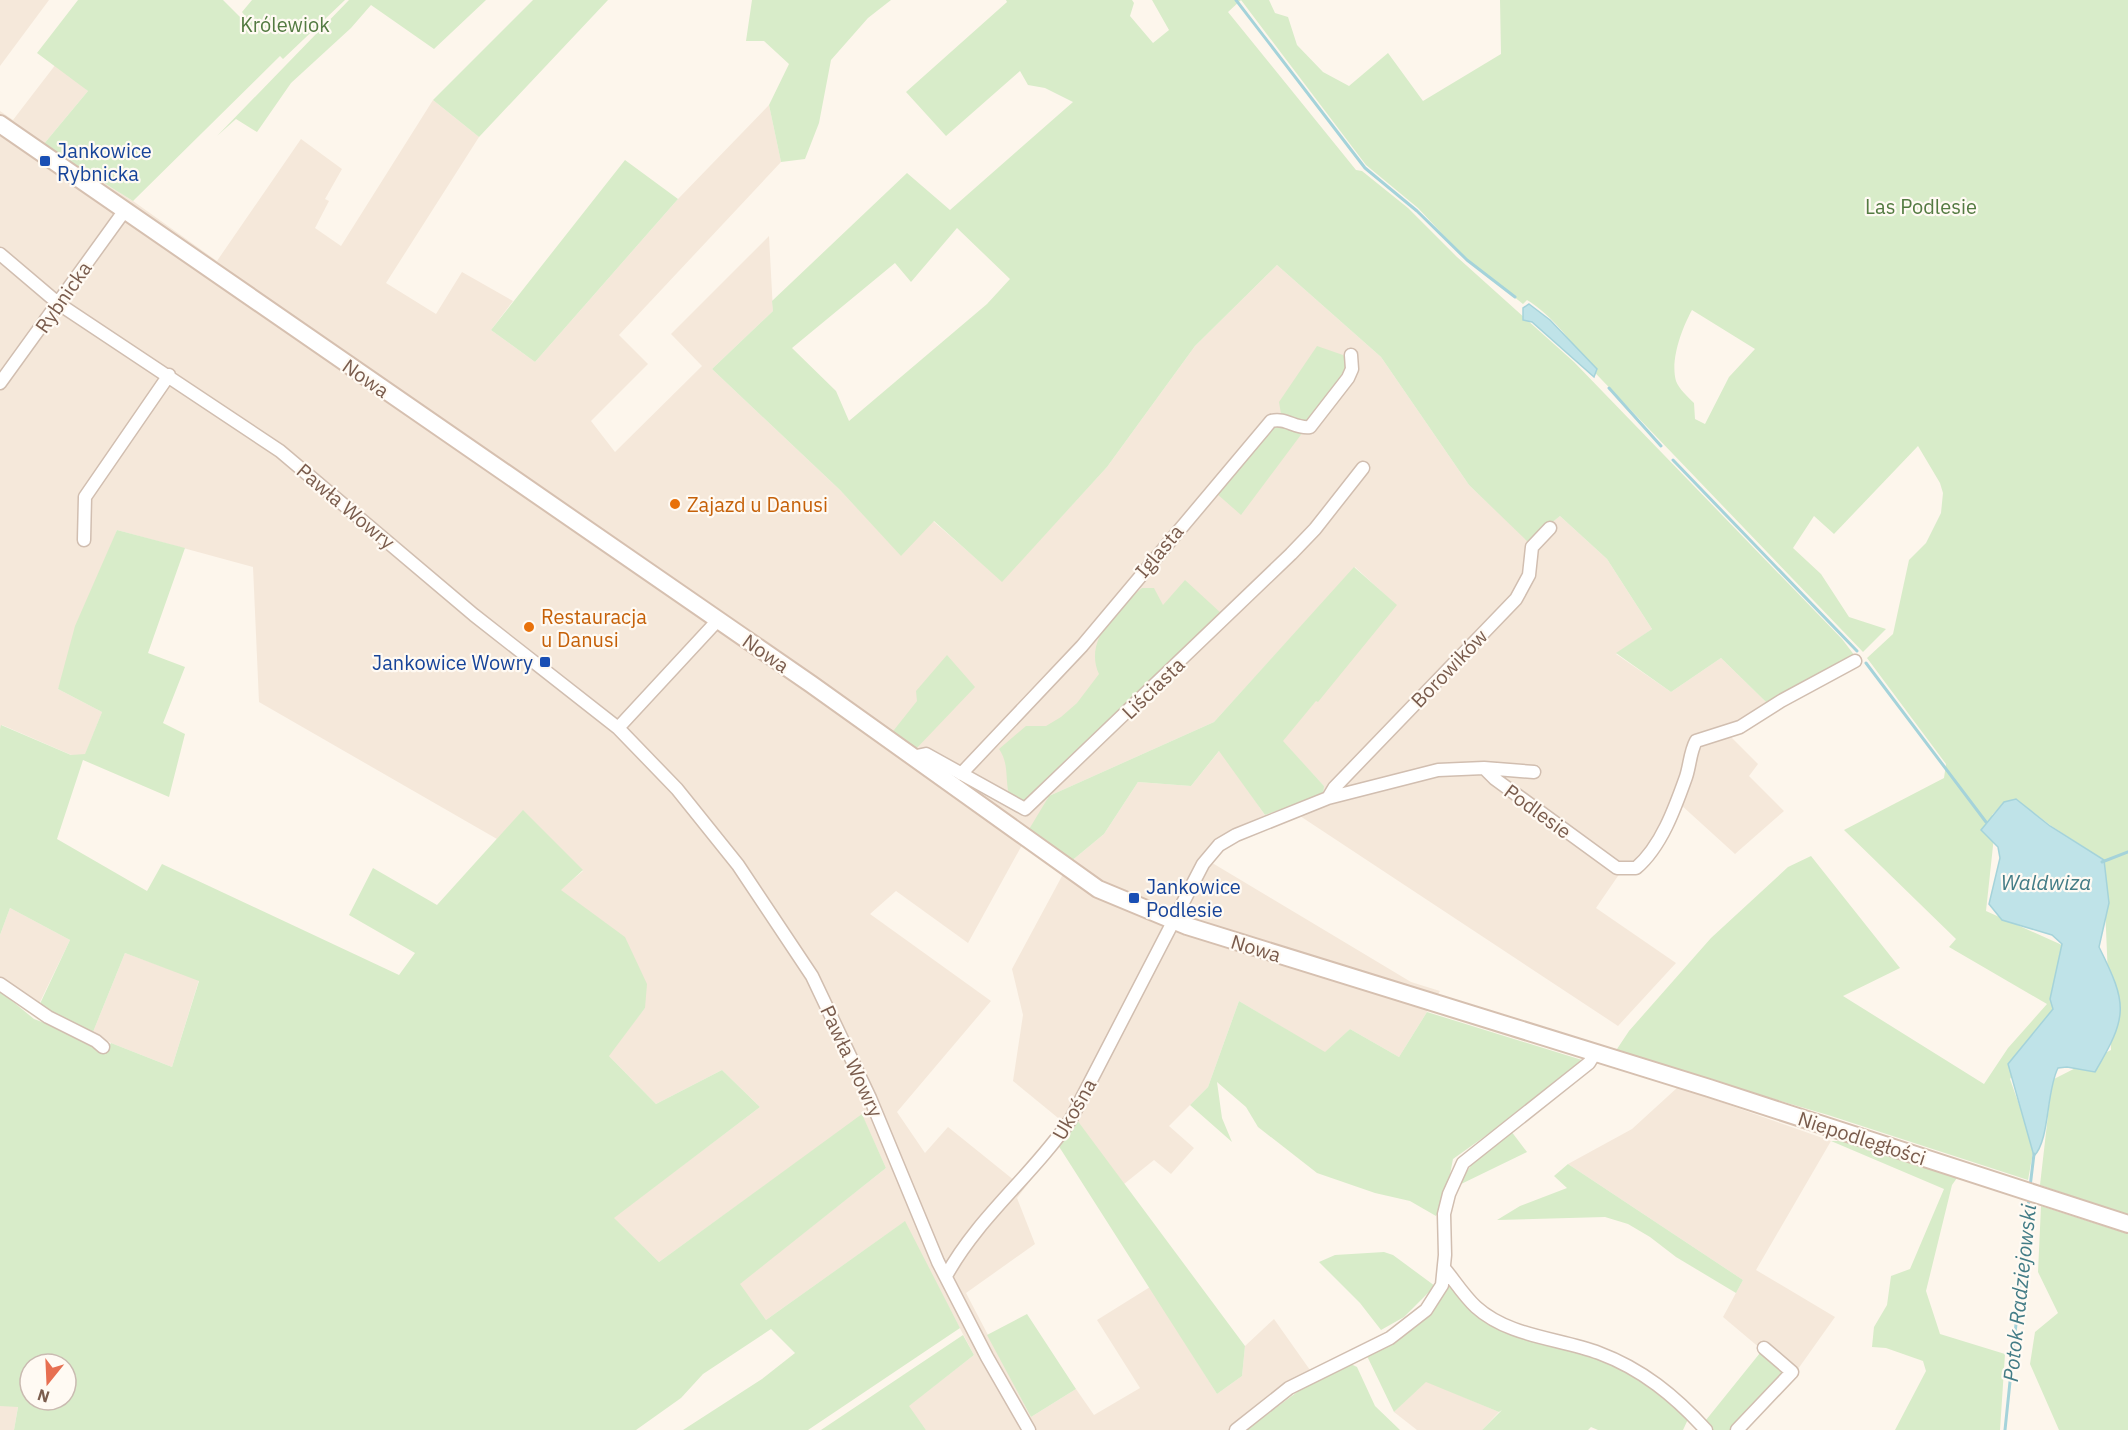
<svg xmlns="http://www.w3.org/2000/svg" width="2128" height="1430" font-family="'IBM Plex Sans',sans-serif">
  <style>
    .residential { fill: #f5e8da }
    .green { fill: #d8ecc9; fill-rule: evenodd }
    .water { fill: #bfe3e8; stroke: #a5d3da; stroke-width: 1.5 }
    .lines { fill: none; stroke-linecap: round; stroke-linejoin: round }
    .stream { stroke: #a5d3da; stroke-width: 3 }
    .street-casing { stroke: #d1beb0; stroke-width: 15 }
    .secondary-casing { stroke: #d6c0b0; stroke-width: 20 }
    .street { stroke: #fff; stroke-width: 12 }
    .secondary { stroke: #fff; stroke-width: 16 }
    .transit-dot { fill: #1a4fb4; stroke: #fffaf3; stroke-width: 2 }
    .food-dot { fill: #e8710a; stroke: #fffaf3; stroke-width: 2 }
    .labels { text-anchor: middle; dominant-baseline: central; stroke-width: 4.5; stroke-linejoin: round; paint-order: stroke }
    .park-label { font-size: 20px; fill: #537a41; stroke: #fffaf3 }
    .transit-label { font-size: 20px; fill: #164399; stroke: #fffaf3; text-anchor: start }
    .street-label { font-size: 20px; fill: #7a5c4d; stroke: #fffaf3 }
    .food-label { font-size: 20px; fill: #c56008; stroke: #fffaf3; text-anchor: start }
    .water-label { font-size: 21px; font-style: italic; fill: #437c86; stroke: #fffaf3 }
  </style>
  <rect width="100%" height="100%" fill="#fdf6ec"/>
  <path class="residential" d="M 0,0 L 49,0 L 0,66 Z
    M 56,64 L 88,91 L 43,145 L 133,201 L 217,261 L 301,139 L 342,169 L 325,199 L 329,201 L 315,228 L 341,246 L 433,100 L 479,137 L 386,283 L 436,314 L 462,272 L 513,301 L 491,330 L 535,362 L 678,199 L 769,105 L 781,162 L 619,335 L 648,364 L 591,421 L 615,452 L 702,366 L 671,334 L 769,236 L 773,311 L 712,369 L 840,490 L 901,555 L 933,521 L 1002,581 L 1107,467 L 1195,346 L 1277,265 L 1381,357 L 1469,485 L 1528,541 L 1560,516 L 1607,559 L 1652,629 L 1616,654 L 1671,692 L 1721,658 L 1766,702 L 1741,720 L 1699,733 L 1690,745 L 1663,826 L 1639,860 L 1623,864 L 1529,799 L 1620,873 L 1596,908 L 1676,963 L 1618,1026 L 1297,814 L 1324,786 L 1282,741 L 1396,605 L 1355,567 L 1214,722 L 1049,796 L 968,943 L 896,891 L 870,914 L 991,1001 L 897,1112 L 925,1153 L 948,1127 L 1015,1181 L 1063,1122 L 1013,1081 L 1023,1015 L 1012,969 L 1069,863 L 1104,834 L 1138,782 L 1191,786 L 1220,750 L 1271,824 L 1225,846 L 1209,861 L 1411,982 L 1440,991 L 1399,1057 L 1350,1029 L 1325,1053 L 1239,1001 L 1208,1087 L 1169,1126 L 1194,1148 L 1171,1174 L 1154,1160 L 1124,1184 L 1077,1121 L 1017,1198 L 1035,1244 L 966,1293 L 1031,1417 L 1076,1389 L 1094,1415 L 1140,1388 L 1097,1320 L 1150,1287 L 1217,1394 L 1242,1376 L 1245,1346 L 1274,1319 L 1310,1370 L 1244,1430 L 926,1430 L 908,1406 L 974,1355 L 904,1222 L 766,1320 L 739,1284 L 886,1168 L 862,1115 L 659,1262 L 613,1218 L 760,1107 L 722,1070 L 656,1104 L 608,1055 L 645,1008 L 624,937 L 560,890 L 583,871 L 523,811 L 497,839 L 259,702 L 253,567 L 117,530 L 58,689 L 102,712 L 83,760 L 2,725 L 0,729 L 0,111 L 13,120 Z
    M 1730,736 L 1758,764 L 1749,776 L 1784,811 L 1735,854 L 1680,804 L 1698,752 L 1706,741 Z
    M 10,908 L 70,940 L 39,1004 L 15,990 L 0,977 L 0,935 Z
    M 125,953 L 199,980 L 172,1067 L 111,1043 L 93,1032 Z
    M 1678,1087 L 1831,1141 L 1756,1270 L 1835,1317 L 1793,1376 L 1723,1317 L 1743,1280 L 1568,1164 L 1632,1129 Z
    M 1426,1381 L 1499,1412 L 1482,1430 L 1417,1430 L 1394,1412 Z
    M 0,1406 L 18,1406 L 14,1430 L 0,1430 Z"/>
  <path class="green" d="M 78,0 L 223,0 L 241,18 L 245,16 L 242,12 L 252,0 L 345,0 L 283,59 L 280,56 L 133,201 L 43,145 L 88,91 L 37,53 Z
    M 349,0 L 486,0 L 434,49 L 371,5 L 351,28 L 291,83 L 257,132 L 236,119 L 217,136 Z
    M 533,0 L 608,0 L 479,137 L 433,100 Z
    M 752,0 L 891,0 L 868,18 L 831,60 L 819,123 L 805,159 L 781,162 L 769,105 L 789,64 L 764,41 L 746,41 Z
    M 1006,0 L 1132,0 L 1134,3 L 1130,16 L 1153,43 L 1169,30 L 1152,0 L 1269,0 L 1275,13 L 1288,17 L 1297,45 L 1323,72 L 1349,86 L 1388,53 L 1423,101 L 1501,54 L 1500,0 L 2128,0 L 2128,1215 L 2040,1185 L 2052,1080 L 2111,1050 L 2104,881 L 2102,859 L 2050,825 L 2016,799 L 2004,802 L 1992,815 L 1996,818 L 1986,911 L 2062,945 L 2054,1017 L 2010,1079 L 2034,1147 L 2028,1180 L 1828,1115 L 1615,1052 L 1629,1031 L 1711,938 L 1788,867 L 1811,856 L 1900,968 L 1843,996 L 1984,1084 L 2008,1048 L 2047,1004 L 1949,947 L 1956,939 L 1844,830 L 1944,778 L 1946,764 L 1867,658 L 1893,634 L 1909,560 L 1926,543 L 1941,513 L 1943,493 L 1940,483 L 1918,446 L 1834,534 L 1814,516 L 1793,548 L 1821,574 L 1849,617 L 1886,629 L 1863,652 L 1578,355 C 1571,337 1544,310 1527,300 L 1523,304 L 1464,257 L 1418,208 L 1366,165 L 1241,0 L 1228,12 L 1356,170 L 1362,171 L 1408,208 L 1457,257 L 1574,362 L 1842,639 L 1855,656 L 1741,720 L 1766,702 L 1721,658 L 1671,692 L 1616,653 L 1652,629 L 1607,559 L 1560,516 L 1528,542 L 1469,485 L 1381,357 L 1277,265 L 1195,346 L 1107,467 L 1002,582 L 934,521 L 901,556 L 840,490 L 712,369 L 773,311 L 772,301 L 907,173 L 950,210 L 1073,102 L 1045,88 L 1028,85 L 1020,71 L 946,136 L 906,92 L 1007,2 ZM 957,228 L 1010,279 L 987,304 L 849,421 L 836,391 L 792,348 L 895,263 L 911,282 ZM 1692,310 L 1755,349 L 1729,377 L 1705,424 L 1695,419 L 1694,403 C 1688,397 1679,389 1676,381 C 1670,360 1682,328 1692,310 Z
    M 625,160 L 678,199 L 535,362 L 491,330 Z
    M 1317,346 L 1343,355 L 1348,364 L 1345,373 L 1307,421 L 1295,422 L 1281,414 L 1279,402 Z
    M 1282,423 L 1303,432 L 1241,515 L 1216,493 L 1271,425 Z
    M 117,530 L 185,548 L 148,653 L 185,667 L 163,723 L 185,734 L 169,797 L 83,760 L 57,839 L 147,891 L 162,864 L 399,975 L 415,953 L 349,915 L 373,868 L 437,905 L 523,810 L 583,870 L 561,890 L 625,937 L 647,984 L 645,1008 L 609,1056 L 656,1104 L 722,1070 L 760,1107 L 614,1218 L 659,1262 L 862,1114 L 886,1168 L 740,1284 L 766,1320 L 905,1221 L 960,1328 L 808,1430 L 683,1430 L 762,1379 L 795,1353 L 771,1329 L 703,1374 L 681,1398 L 636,1430 L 14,1430 L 18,1407 L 0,1406 L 0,991 L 34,1019 L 79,1036 L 98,1050 L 108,1048 L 111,1043 L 172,1067 L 199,981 L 125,953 L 93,1032 L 102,1038 L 94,1037 L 38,1008 L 70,940 L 10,908 L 0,935 L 0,729 L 1,725 L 71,755 L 85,754 L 102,712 L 58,689 L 75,626 ZM 30,1364 L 66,1364 L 66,1400 L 30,1400 Z
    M 1354,567 L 1397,605 L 1318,702 L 1316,701 L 1283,741 L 1324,786 L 1323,794 L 1265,815 L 1219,751 L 1191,786 L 1138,782 L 1104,834 L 1069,863 L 1028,831 L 1049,796 L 1214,722 Z
    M 1185,580 L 1222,614 L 1024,803 L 1009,795 C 1005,778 1009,763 999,749 L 1026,726 L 1046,726 L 1061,717 L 1077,703 L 1099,674 C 1083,640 1118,609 1142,588 L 1154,588 L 1163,605 Z
    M 947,655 L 975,687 L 915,750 L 890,735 L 917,701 L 916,691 Z
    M 1239,1001 L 1325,1052 L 1350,1029 L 1399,1057 L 1427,1012 L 1582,1060 L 1512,1117 L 1453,1159 L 1445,1200 L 1436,1216 L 1410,1201 L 1375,1193 L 1317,1173 L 1258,1127 L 1246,1107 L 1217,1082 L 1222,1118 L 1232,1142 L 1190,1105 L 1208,1087 Z
    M 1077,1120 L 1245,1346 L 1242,1376 L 1217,1394 L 1058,1145 Z
    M 1511,1131 L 1527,1152 L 1457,1186 L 1474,1161 Z
    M 1831,1141 L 1857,1141 L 1959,1175 L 1952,1185 L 1926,1291 L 1940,1334 L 2005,1354 L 2000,1430 L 1895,1430 L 1926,1371 L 1923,1361 L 1886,1348 L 1872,1347 L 1874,1327 L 1887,1305 L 1891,1276 L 1910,1269 L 1944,1189 Z
    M 1568,1164 L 1743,1280 L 1736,1293 L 1676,1257 L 1650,1237 L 1628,1224 L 1605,1217 L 1497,1220 L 1520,1206 L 1567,1188 L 1554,1176 Z
    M 2041,1206 L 2128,1234 L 2128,1430 L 2059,1430 L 2030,1364 L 2035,1332 L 2058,1313 L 2038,1272 Z
    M 1384,1252 L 1393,1255 L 1435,1286 L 1404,1317 L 1381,1330 L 1360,1303 L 1319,1262 L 1335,1255 Z
    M 1451,1285 L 1474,1310 L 1537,1339 L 1601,1360 L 1636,1378 L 1676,1403 L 1690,1415 L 1683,1430 L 1598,1430 L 1591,1427 L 1588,1430 L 1482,1430 L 1502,1410 L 1499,1412 L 1426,1382 L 1394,1412 L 1367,1356 Z
    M 1027,1314 L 1076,1389 L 1031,1417 L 987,1335 Z
    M 963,1335 L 974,1355 L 909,1406 L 926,1430 L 821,1430 Z
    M 1764,1348 L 1786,1370 L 1730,1430 L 1713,1430 L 1706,1420 Z
    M 1349,1363 L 1357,1367 L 1375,1406 L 1400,1430 L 1246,1430 L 1312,1381 Z"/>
  <path class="water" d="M 1529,304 L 1550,320 L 1597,369 L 1594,377 L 1532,322 L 1523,320 L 1523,308 Z
    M 2016,799 L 2050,826 L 2104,860 L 2109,903 L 2099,947 C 2128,1005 2128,1016 2095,1072 L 2067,1067 L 2058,1068 C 2046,1091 2050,1140 2034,1156 L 2008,1064 L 2053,1009 L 2050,999 L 2062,944 L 2052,935 L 2002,920 L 1989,904 L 2000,858 L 1998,847 L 1981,830 L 2004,802 Z"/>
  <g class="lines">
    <path class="stream" d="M 1236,0 L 1365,168 L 1417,211 L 1467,260 L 1515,297
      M 1609,388 L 1661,446
      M 1673,460 L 1857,651
      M 1866,663 L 1986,822
      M 2102,862 L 2128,852
      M 2030,1187 L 2034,1154
      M 2005,1430 L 2029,1199"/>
    <g class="street-casing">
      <path id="street" d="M 0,254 L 59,304 L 280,451 L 474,615 L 618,728 L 677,789 L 738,865 L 812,976 L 870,1098 L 938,1262 L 987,1357 L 1029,1430
        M 0,383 L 125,210
        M 84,540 L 85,497 L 169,375
        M 618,728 L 718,620
        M 912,757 L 926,754 L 1025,809 L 1291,554 L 1315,529 L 1363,468
        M 1484,768 L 1534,772
        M 961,774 L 1082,646 L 1271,421 C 1286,417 1295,429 1310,427 L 1348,378 L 1352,369 L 1351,355
        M 1328,798 L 1334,788 L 1516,599 L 1529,575 L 1532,547 L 1550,528
        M 0,984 L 48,1017 L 96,1041 L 103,1047
        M 1444,1268 C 1454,1280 1464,1296 1476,1307 C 1509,1337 1559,1338 1599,1353 C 1642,1369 1675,1396 1706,1430
        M 946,1276 C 978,1217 1033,1175 1071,1119 L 1203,864 L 1219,845 L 1236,835 L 1328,798 L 1438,770 L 1484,768 L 1495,779 L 1617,868 L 1636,868 C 1661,847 1675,808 1686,777 C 1690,765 1690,752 1696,741 L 1740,727 L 1781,701 L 1855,661
        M 1236,1430 L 1289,1388 L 1390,1338 L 1426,1310 L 1442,1285 L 1445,1255 L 1444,1214 L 1449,1194 L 1463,1163 L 1589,1063 L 1595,1053
        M 1737,1430 L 1792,1372 L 1764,1348"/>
    </g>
    <g class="secondary-casing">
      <path id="secondary" d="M 0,124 L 811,684 L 1098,889 L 1187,926 L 1709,1088 L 2128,1224"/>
    </g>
    <use href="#street" class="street"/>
    <use href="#secondary" class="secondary"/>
  </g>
  <g class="transit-dot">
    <rect x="39" y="155" width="12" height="12" rx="3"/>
    <rect x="539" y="656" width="12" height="12" rx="3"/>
    <rect x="1128" y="892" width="12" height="12" rx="3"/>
  </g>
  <g class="food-dot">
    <circle cx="675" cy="504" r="6"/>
    <circle cx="529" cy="627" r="6"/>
  </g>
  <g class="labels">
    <g class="park-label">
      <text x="285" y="24">Królewiok</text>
      <text x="1921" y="206">Las Podlesie</text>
    </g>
    <g class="transit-label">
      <text x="57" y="150">Jankowice<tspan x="57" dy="23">Rybnicka</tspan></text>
      <text x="533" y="662" text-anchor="end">Jankowice Wowry</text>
      <text x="1146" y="886">Jankowice<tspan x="1146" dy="23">Podlesie</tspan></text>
    </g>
    <g class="street-label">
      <text transform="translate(63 297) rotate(-55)">Rybnicka</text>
      <text transform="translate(366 378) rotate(35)">Nowa</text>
      <text transform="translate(346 506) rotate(40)">Pawła Wowry</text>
      <text transform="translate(1159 551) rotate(-50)">Iglasta</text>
      <text transform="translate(766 653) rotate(35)">Nowa</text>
      <text transform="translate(1449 668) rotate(-46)">Borowików</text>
      <text transform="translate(1153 688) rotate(-44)">Liściasta</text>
      <text transform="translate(1538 811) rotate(36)">Podlesie</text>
      <text transform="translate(1256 948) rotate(17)">Nowa</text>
      <text transform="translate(852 1061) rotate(65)">Pawła Wowry</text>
      <text transform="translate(1074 1109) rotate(-60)">Ukośna</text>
      <text transform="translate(1862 1138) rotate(18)">Niepodległości</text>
    </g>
    <g class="food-label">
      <text x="687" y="504">Zajazd u Danusi</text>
      <text x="541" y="616">Restauracja<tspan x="541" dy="23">u Danusi</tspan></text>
    </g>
    <g class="water-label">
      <text x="2046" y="882">Waldwiza</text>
      <text transform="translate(2019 1293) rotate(-84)">Potok Radziejowski</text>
    </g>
  </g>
  <g transform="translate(48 1382) rotate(198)"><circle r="28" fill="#fffaf3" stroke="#cabbb1" stroke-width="1.5"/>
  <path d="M0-4.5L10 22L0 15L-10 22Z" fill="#e76f51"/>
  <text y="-9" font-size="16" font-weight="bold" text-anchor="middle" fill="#7a5c4d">N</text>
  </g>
</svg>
